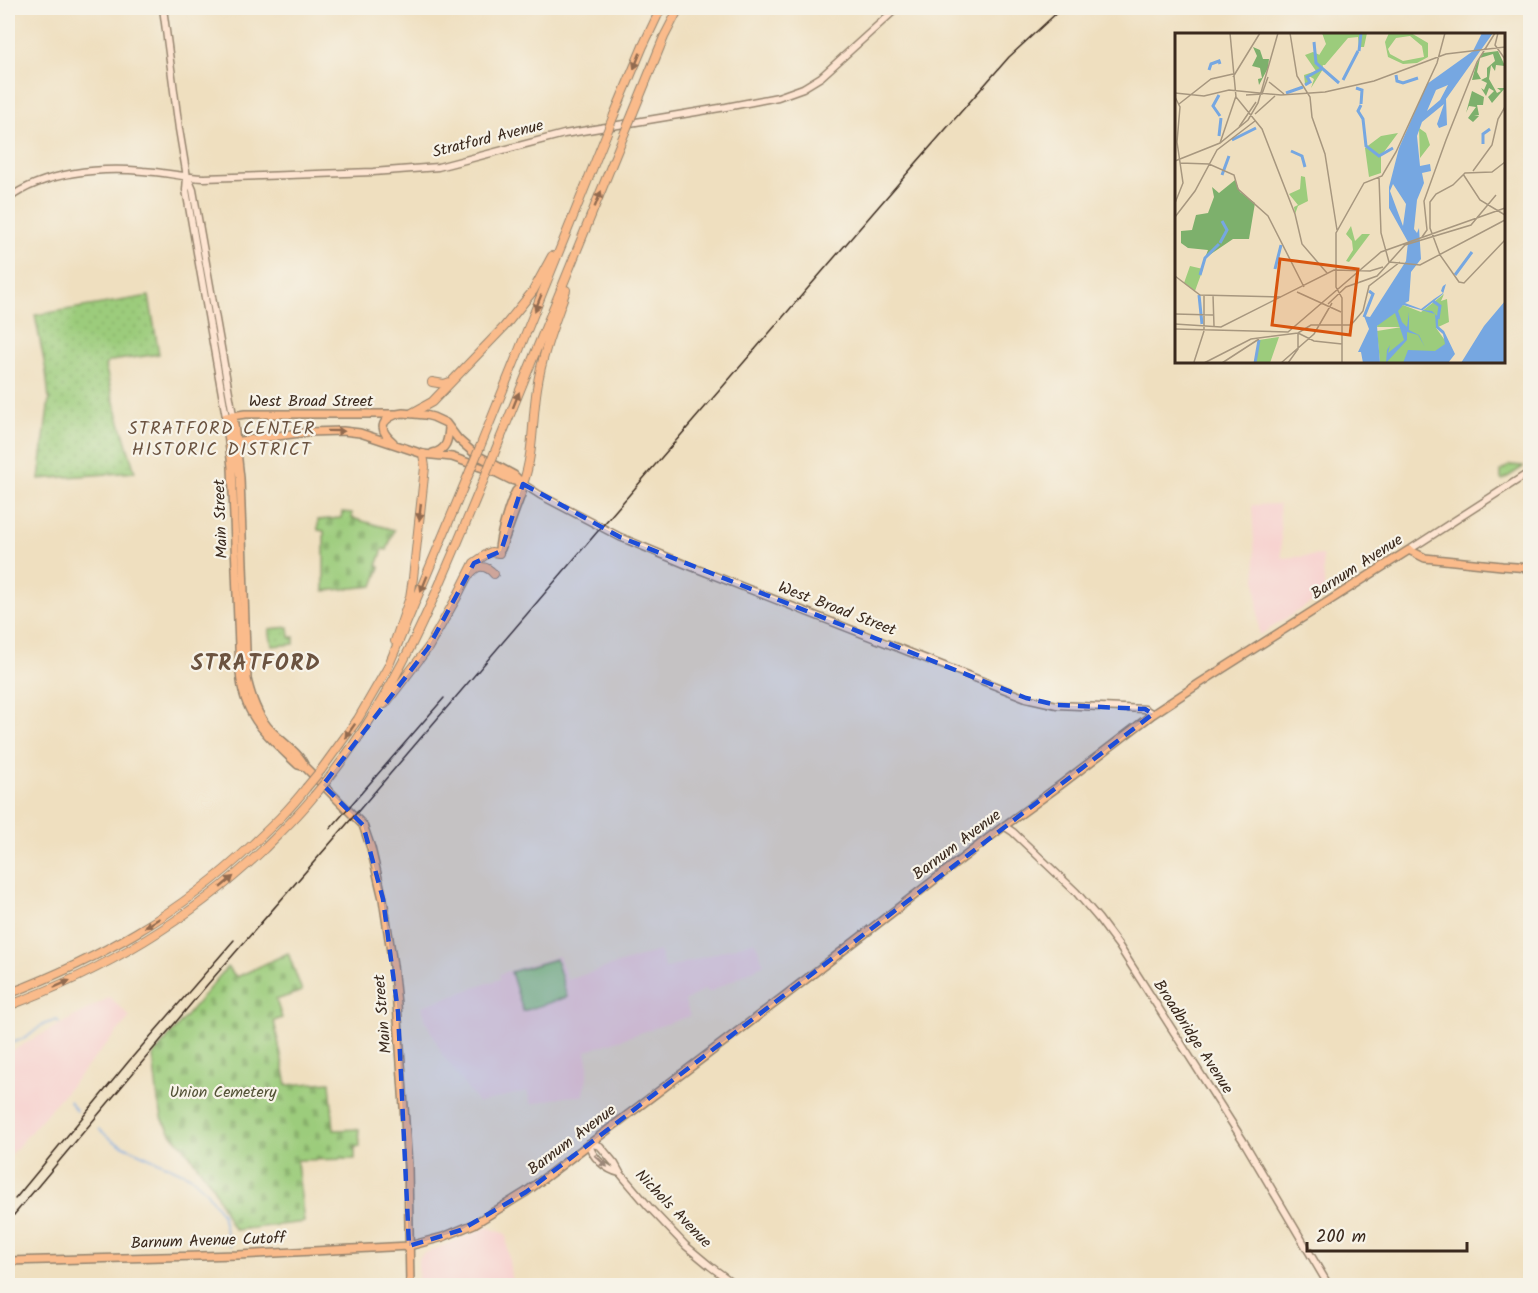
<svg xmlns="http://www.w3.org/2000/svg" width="1538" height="1293" font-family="Kalam,sans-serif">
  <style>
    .built { fill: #f7d0ce }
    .grass { fill: #9ccc7c; stroke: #6c7b4d; stroke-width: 1.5 }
    .cemetery { fill: url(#cemetery-stones); stroke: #6c7b4d; stroke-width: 1.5 }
    .park { fill: url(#park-dots); stroke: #6c7b4d; stroke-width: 1.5 }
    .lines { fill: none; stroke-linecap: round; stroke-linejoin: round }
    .stream { stroke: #76a7e1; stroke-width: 1.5 }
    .secondary-casing { stroke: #95846e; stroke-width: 9 }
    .primary-casing { stroke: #95846e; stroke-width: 10 }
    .motorway-casing { stroke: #95846e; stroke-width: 10 }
    .secondary { stroke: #fde4d1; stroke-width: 6 }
    .primary { stroke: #fabb8b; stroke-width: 7 }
    .motorway { stroke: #fabb8b; stroke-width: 8 }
    .rail { stroke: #3b2a1e; stroke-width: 1.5 }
    .motorway-bridge-casing { stroke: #95846e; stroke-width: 10; stroke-linecap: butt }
    .motorway-bridge { stroke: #fabb8b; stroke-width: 8 }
    .oneway { fill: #916b4f }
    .oneway2 { fill: #9c8778 }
    .marked { fill: #1d4ed8; fill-opacity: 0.2; stroke: #1d4ed8; stroke-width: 4.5; stroke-dasharray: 12 8; stroke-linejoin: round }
    .labels { text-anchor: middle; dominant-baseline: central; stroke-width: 4.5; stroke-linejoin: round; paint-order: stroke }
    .street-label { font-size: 16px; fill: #3b2a1e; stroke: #f7f3e8 }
    .park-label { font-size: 16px; fill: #535236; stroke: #f7f3e8 }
    .neighbourhood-label { font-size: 18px; letter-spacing: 1.5px; fill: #6b5340; stroke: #f7f3e8 }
    .district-label { font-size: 22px; font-weight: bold; letter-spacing: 1.5px; fill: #6b5340; stroke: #f7f3e8 }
    .inset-river { fill: none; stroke: #76a7e1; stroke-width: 3 }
    .inset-road { fill: none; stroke: #a7977f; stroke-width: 1.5 }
    .view { fill: #d7540e; fill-opacity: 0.15; stroke: #d7540e; stroke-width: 3 }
    .inset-edge { fill: none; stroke: #3b2a1e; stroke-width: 3 }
  </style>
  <defs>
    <pattern id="cemetery-stones" width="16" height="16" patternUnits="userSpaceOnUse" patternTransform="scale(1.5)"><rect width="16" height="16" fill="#9ccc7c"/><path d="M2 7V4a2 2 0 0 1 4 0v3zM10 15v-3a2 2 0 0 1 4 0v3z" fill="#87af6b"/></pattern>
    <pattern id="park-dots" width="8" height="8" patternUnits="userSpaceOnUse" patternTransform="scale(1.5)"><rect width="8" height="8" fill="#9ccc7c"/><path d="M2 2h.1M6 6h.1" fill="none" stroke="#87af6b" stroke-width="1.8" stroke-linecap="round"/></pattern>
  </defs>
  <rect width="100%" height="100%" fill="#f7f3e8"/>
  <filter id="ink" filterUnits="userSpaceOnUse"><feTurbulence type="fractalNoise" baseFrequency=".0167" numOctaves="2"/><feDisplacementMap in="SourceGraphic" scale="12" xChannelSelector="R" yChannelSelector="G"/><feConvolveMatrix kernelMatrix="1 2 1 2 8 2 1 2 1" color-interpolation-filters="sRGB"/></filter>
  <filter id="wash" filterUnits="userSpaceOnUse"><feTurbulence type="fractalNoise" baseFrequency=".008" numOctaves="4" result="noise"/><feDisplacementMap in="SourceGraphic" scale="24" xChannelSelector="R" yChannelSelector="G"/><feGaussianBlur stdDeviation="1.35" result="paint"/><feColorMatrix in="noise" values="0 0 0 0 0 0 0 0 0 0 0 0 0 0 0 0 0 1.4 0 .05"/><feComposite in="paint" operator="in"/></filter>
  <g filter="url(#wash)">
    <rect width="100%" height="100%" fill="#efdfbf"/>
    <path class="built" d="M 1279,504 L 1282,558 L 1322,555 L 1325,594 L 1260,635 L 1259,633 L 1252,505 Z
      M 755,941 L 764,964 L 708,993 L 705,989 L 685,1001 L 690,1016 L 586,1051 L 588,1062 L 588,1071 L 583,1096 L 561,1097 L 531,1104 L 527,1091 L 478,1103 L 443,1056 L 426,1021 L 422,1006 L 500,979 L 499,974 L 559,956 L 567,980 L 659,951 L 665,969 Z
      M 110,997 L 130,1017 L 8,1158 L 8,1053 Z
      M 487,1227 L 506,1234 L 512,1285 L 418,1285 L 418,1260 L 422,1254 Z"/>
    <path class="grass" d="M 1510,465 L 1523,466 L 1523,467 L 1503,480 L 1501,479 L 1501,471 Z
      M 556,959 L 567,997 L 523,1011 L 511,972 Z"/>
    <path class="cemetery" d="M 342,512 L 352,513 L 352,518 L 394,530 L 387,550 L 383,549 L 377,566 L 380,567 L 373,586 L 324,591 L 324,531 L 318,530 L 318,520 L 341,518 Z
      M 288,953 L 302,991 L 276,1000 L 282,1018 L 274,1021 L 287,1085 L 330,1082 L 334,1130 L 359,1129 L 360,1147 L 355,1147 L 355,1159 L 298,1160 L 297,1163 L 304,1222 L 236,1230 L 230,1224 L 212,1185 L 183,1146 L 173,1136 L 163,1120 L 158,1101 L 153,1056 L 227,967 L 237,977 Z"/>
    <path class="park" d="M 149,296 L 159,354 L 111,361 L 105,365 L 113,399 L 135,472 L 39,479 L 49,399 L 46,371 L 35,315 Z
      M 289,627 L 290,637 L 294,637 L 294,644 L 272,646 L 269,629 Z"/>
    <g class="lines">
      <path class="stream" d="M 8,1044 L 20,1040 L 31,1034 L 42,1025 L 57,1020 L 59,1023
        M 70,1101 L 76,1111
        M 99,1129 L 113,1141 L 190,1176 L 205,1190 L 222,1214 L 227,1237 L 230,1246"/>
    </g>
  </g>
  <g filter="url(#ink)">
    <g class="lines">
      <g class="secondary-casing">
        <path id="secondary" d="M 163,8 L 179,129 L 187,177 L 186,190 L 226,417
          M 188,178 L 193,190 L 233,415
          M 8,199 C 43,172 100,167 143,171 C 163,172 183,177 204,178 L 373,172 L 438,167 L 564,134 L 726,107 L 778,97 L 803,88 L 821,77 L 897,8
          M 523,484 L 540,495 L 620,537 L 687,565 L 1026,698 L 1057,705 L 1145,709 L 1153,714
          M 1409,550 L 1530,472
          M 1004,826 L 1013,832 L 1076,892 L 1099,919 L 1119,946 L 1244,1142 L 1329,1286
          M 620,1173 C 606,1170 591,1157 589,1143 L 600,1146 L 615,1164 L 620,1173 L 649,1207 L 686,1246 L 710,1266 L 737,1286"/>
      </g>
      <g class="primary-casing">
        <path id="primary" d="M 233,415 L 240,478 L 247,679 C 251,696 256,712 267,726 C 277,739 300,752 305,767
          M 232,442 L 308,432 L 343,431 L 360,433 L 423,454 L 452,457 L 497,473 L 511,480 L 521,483
          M 393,442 C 381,432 378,422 395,415
          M 433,453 C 447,450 448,440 449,428
          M 501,549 L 522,492 L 523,484
          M 499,553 C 498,540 510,502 516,491 C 518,489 521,486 523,484
          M 8,1261 L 238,1255 L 409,1246 L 443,1237 L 474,1224 L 526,1192 L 783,997 L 1004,826 L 1059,786 L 1153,714 L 1200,683 L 1409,550 L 1425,558 L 1502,566 L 1530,568
          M 410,1286 L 408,1166 L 397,1004 L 393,965 L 383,899 L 371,848 L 363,825 L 305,767 L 298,765 C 268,736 243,717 240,672 L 232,467 L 226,417 L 245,414 L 397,414 L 403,413 L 425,415 L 433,417 L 446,423 L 458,439 L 475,454 L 514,475 L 523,484"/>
      </g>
      <g class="motorway-casing">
        <path id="motorway" d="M 633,113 L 664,37 L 679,8
          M 614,115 L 643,46 L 661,8
          M 432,382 L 444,384 L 450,382
          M 412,413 L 432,402 L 504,327 L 533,291 L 552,256
          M 480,447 L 606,135
          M 494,454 L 625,132
          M 523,484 C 534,453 532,419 537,388 C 542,354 555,322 566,290
          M 470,574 C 478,564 486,565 494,574
          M 395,641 L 410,597 L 413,578 L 425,467 L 423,454
          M 385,704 L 428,648 L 457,597 L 474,563 L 487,554 L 491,552 L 499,553
          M 321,770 L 358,719 L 388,667 L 470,471
          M 329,778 C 400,688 441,583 484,479
          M 8,994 C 99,959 181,913 252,845 C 271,827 290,809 306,788
          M 8,1006 C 103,971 190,920 264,849 C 281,832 299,815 314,796"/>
      </g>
      <use href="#secondary" class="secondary"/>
      <use href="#primary" class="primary"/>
      <use href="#motorway" class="motorway"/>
      <path class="rail" d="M 330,829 L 444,698
        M 15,1199 L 129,1061 L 234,940
        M 8,1222 L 207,985 L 360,809 L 604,524 L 917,162 L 1009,57 L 1062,8"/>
      <g class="motorway-bridge-casing">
        <path id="motorway-bridge" d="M 625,132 L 633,113
          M 606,135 L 614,115
          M 470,471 L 480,447
          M 484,479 L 494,454
          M 306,788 L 321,770
          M 314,796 L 329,778"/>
      </g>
      <use href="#motorway-bridge" class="motorway-bridge"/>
    </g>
    <defs><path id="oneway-solid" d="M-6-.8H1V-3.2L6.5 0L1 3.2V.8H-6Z" transform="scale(1.5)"/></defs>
    <g class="oneway">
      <use href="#oneway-solid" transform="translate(637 61) rotate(112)"/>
      <use href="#oneway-solid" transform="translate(598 199) rotate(-68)"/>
      <use href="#oneway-solid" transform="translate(538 303) rotate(112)"/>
      <use href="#oneway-solid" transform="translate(516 400) rotate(-68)"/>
      <use href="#oneway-solid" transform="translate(336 431) rotate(1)"/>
      <use href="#oneway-solid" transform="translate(420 512) rotate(96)"/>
      <use href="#oneway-solid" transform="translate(424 584) rotate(112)"/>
      <use href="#oneway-solid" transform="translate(350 731) rotate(125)"/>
      <use href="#oneway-solid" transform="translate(227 882) rotate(-40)"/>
      <use href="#oneway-solid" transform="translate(152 923) rotate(148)"/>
      <use href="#oneway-solid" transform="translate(62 984) rotate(-24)"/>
    </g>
    <use class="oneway2" href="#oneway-solid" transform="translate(601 1161) rotate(43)"/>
  </g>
  <path class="marked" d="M 523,484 L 620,537 L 1026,698 L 1057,705 L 1145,709 L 1153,714 L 526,1192 L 461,1230 L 409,1246 L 398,1012 L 383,899 L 363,825 L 323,785 L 428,648 L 474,563 L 501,551 Z"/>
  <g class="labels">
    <g class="street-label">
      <text transform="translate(488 139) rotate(-14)">Stratford Avenue</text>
      <text x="311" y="401">West Broad Street</text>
      <text transform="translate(221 519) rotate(-92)">Main Street</text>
      <text transform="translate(1357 567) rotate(-33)">Barnum Avenue</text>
      <text transform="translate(837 609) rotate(21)">West Broad Street</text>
      <text transform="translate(957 845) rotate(-37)">Barnum Avenue</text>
      <text transform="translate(383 1014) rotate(-95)">Main Street</text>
      <text transform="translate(1193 1037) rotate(57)">Broadbridge Avenue</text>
      <text transform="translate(572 1140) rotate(-37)">Barnum Avenue</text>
      <text transform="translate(673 1209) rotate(46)">Nichols Avenue</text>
      <text transform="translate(208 1241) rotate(-2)">Barnum Avenue Cutoff</text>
    </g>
    <g class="park-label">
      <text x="223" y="1092">Union Cemetery</text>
    </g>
    <g class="neighbourhood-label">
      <text x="222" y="429">STRATFORD CENTER<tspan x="222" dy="21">HISTORIC DISTRICT</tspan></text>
    </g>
    <g class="district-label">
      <text x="256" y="664">STRATFORD</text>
    </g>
  </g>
  <g transform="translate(1175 33)">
    <rect width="330" height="330" fill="#efdfbf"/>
    <path d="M 214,0 L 236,0 L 253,10 L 253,24 L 242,30 L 228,31 L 213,24 L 210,9 ZM 235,3 L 247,13 L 249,24 L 228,28 L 215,21 L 213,16 L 221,5 ZM 223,100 L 206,123 L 206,140 L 194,144 L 190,115 L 206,103 Z" fill="#9ccc7c" fill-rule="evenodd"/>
    <path d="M 78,14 L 85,17 L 88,26 L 94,26 L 93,35 L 84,52 L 83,46 L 87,45 L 85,35 L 77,33 L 82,23 ZM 323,18 L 330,33 L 321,32 L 320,38 L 316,32 L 314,46 L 322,60 L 326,58 L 322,55 L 330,55 L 317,70 L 313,64 L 319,58 L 314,55 L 311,63 L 306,55 L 309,57 L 312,50 L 306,47 L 312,44 L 312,35 L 320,28 L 318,21 L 305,25 L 302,39 L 306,46 L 297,47 L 301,32 L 308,20 ZM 297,58 L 309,64 L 308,72 L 302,72 L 304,82 L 299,82 L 304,83 L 298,89 L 293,85 L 301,74 L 294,73 L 291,80 ZM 60,147 L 65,159 L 80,170 L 74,206 L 58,206 L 30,225 L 33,217 L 13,215 L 6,210 L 6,198 L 17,197 L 21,182 L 33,180 L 39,164 L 37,154 L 44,160 Z" fill="#7db06c"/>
    <path d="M 138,19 L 147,23 L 148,36 L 136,55 L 139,46 L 134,43 L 135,49 L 130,51 L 129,42 L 141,38 L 130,22 ZM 244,95 L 251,100 L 255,112 L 245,125 Z" fill="#9ccc7c"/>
    <path d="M 15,233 L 28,236 L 20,258 L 9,250 ZM 104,304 L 95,330 L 81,330 L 84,307 Z" fill="#9ccc7c"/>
    <path d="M 147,0 L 192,0 L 189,14 L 184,14 L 183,4 L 173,5 L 150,32 L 138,32 L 151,11 ZM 126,143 L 130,144 L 133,168 L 123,173 L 120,181 L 119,174 L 123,172 L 114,161 L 125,156 ZM 176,193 L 180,208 L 187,201 L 195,201 L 174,229 L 171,228 L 178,217 L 177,208 L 171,201 ZM 269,261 L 266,268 L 272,266 L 274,289 L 261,295 L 277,317 L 273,330 L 205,330 L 202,298 L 227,294 L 202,294 L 203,289 L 228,272 L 246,279 Z" fill="#9ccc7c"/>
    <path d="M 307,0 L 318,0 L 271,66 L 272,92 L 264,95 L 262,91 L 269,71 L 247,89 L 242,103 L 245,133 L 255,131 L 256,138 L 247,140 L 249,150 L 242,167 L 239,196 L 242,200 L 244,195 L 246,226 L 236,239 L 234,268 L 230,270 L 246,276 L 259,266 L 268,260 L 266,258 L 267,255 L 268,253 L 271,251 L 268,261 L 248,277 L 257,278 L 263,284 L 263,293 L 269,298 L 280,321 L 273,330 L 228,330 L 233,317 L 260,318 L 270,311 L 268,301 L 261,295 L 260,281 L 228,272 L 223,278 L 227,289 L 232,294 L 234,279 L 234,297 L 244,302 L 250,314 L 243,302 L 232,299 L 232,307 L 211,330 L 212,317 L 215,312 L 213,320 L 229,307 L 220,280 L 202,293 L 205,330 L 188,330 L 186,319 L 183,319 L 194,296 L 189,283 L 195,284 L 231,228 L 233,209 L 214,175 L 214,154 L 224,115 L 252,51 L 298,18 ZM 273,52 L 265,67 L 252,78 L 261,57 ZM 218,151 L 231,171 L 228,193 L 215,158 ZM 330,268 L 330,330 L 286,330 L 309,293 Z" fill="#76a7e1" fill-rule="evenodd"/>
    <path class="inset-river" d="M 139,9 L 141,30 L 164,50M 184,18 L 186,0M 34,37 L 36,31 L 44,28 L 45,31M 221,42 L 222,48 L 228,50 L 243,45M 168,47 L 183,18M 130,52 L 135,49 L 132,44 L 146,36M 181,55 L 187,57 L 186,71M 111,60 L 128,54M 44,62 L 38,73 L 45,83M 186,72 L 183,78 L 188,86 L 191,113 L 204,123 L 218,115M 44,103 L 46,85M 57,107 L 81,95M 308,111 L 308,101 L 315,96M 116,118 L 127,123 L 130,134M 47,142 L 54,123M 45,210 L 52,197 L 47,188M 100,236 L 106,212M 25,242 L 30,225 L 44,211M 280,242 L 297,219M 24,262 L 27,291M 258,268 L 265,273 L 263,286M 189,284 L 198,261 L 194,258M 80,330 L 84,307"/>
    <path class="inset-road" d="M 55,0 L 61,64 L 87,96 L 120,181 L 127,211 L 152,240M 115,0 L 122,43 L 135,64 L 137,84 L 150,121 L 162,197M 323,0 L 320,12 L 330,26M 58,44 L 85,0M 94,49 L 109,61M 0,60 L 29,63 L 54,57 L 106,62 L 150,59 L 199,48 L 271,21 L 330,14M 71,62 L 87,61 L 93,44M 0,64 L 5,74 L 2,109 L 8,150 L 0,170M 4,71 L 36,46 L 58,41M 80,81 L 100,63M 64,94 L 81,69M 45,110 L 61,63M 0,128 L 45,110 L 73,87 L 83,70 L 103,0M 330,129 L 317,139 L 290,140 L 278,152 L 261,161 L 255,169 L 255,195 L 265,222 L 284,249 L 289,250 L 330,207M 5,130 L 34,131 L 59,142 L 63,156 L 93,183 L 129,254M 298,138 L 317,112 L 323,86 L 330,74M 288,141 L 305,167 L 330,182M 204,144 L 206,200 L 214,229M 0,184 L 20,158 L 42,117 L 80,88M 247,204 L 252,197 L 249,168 L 271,107 L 302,29 L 320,0M 214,229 L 245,232 L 330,187M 0,243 L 25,262 L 106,264M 122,259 L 166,279M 29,262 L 29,297M 38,262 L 39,293M 153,271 L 171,254 L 202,243 L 230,212 L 296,192 L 321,162M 0,281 L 38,282M 0,291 L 46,294 L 159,237 L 195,238 L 208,234M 167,291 L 167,330M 167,292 L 167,265 L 161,254 L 161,200 L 189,150 L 207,143 L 221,119 L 262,30 L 270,0M 0,296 L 113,299 L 206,219 L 330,175M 123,300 L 139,308 L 167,311M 19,329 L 29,298M 29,330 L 76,306 L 123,300 L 136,292 L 176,292 L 188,278 L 194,253 L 225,229M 47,330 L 84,306M 106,330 L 139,301 L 157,270M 113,330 L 123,316 L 123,301"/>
    <path class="view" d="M 105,226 L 183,236 L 175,302 L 97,292 Z"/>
    <rect width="330" height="330" class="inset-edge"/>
  </g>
  <rect width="1538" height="1293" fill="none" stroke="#f7f3e8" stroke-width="30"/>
  <path d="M1307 1242v9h160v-9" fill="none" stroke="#3b2a1e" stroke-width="3"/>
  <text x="1316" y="1242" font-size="18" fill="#3b2a1e" stroke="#f7f3e8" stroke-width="4.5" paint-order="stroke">200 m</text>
</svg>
